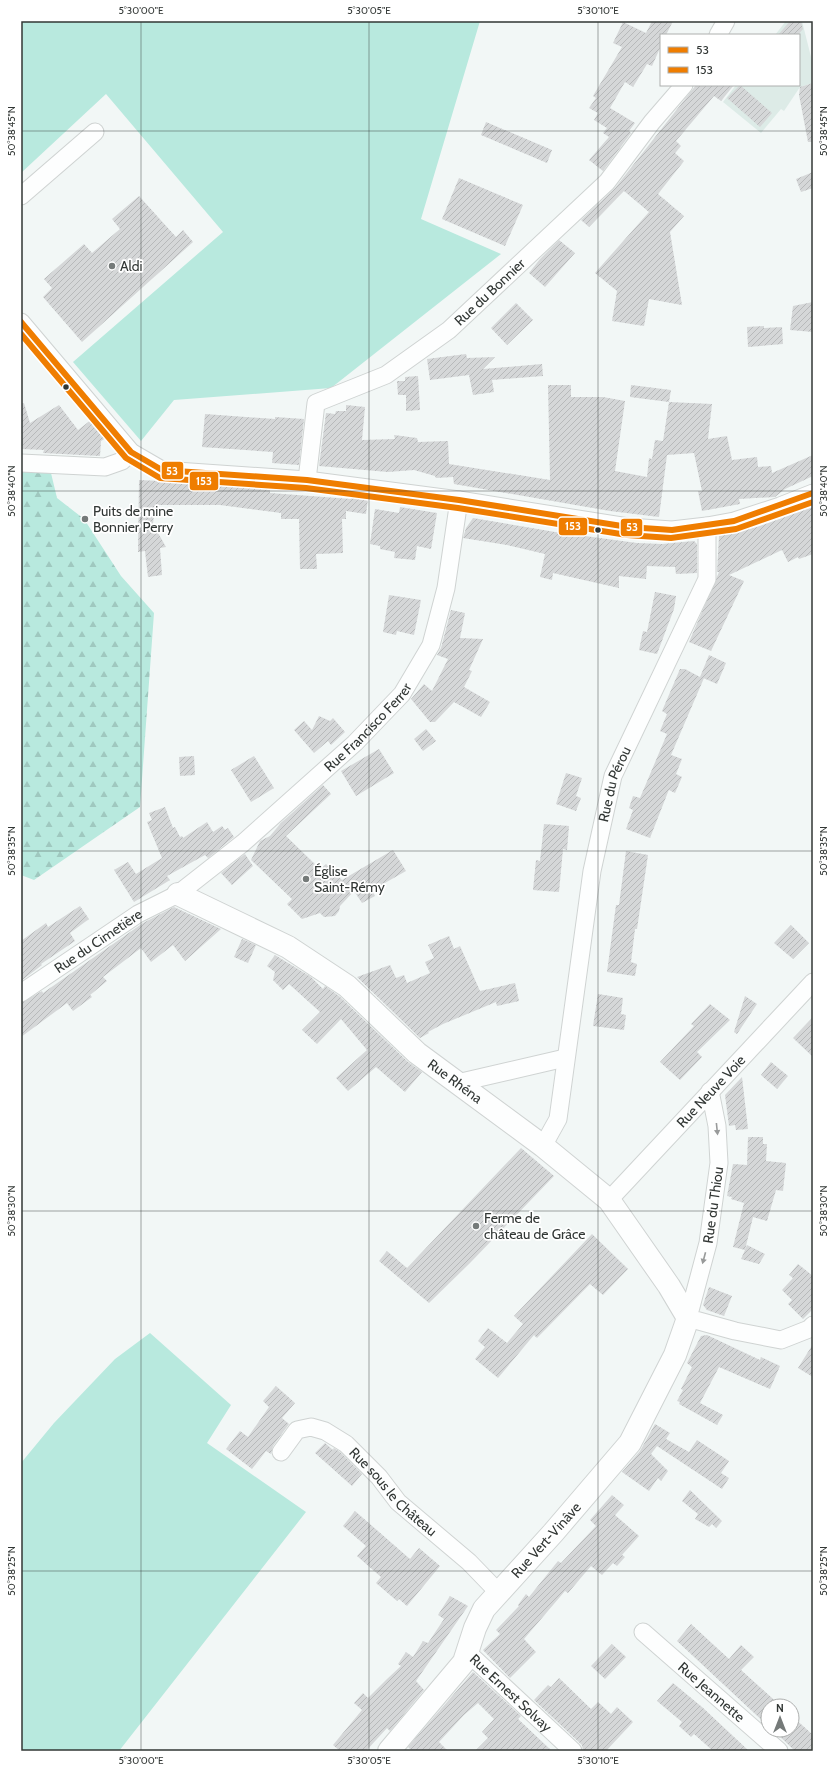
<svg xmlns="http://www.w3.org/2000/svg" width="834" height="1772" font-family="Cabin,sans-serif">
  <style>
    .built { fill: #ddebe7 }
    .grass { fill: #b8e9de }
    .forest { fill: url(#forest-firs) }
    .building { fill: url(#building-hatch) }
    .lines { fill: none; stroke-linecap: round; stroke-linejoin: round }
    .street-casing { stroke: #cfd3d2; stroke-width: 19 }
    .secondary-casing { stroke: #cfd3d2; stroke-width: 24 }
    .street { stroke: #fdfefe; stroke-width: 17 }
    .secondary { stroke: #fdfefe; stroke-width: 22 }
    .bus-1-casing { stroke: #fff; stroke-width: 9 }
    .bus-2-casing { stroke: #fff; stroke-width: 9 }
    .bus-1 { stroke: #ef7d00; stroke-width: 6 }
    .bus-2 { stroke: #ef7d00; stroke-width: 6 }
    .oneway { fill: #989a9a }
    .ticks { fill: none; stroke: #323735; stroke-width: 1; stroke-opacity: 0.45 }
    .poi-dot { fill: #757a79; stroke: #fff; stroke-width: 1.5 }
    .bus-dot { fill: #323735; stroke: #fff; stroke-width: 1.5 }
    .labels { text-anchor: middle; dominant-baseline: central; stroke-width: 3.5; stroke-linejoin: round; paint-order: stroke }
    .poi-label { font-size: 14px; fill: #323735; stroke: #fff; text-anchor: start }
    .street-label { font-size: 14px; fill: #323735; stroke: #fff }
    .line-badge { stroke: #fff; stroke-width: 1.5 }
    .badge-label { font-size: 11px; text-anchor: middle; font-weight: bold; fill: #fff }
    .neatline { fill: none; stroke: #323735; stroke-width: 1.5 }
    .ticks-label { font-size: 10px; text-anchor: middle; fill: #323735 }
  </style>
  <defs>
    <pattern id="forest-firs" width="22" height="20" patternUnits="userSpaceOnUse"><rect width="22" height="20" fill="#b8e9de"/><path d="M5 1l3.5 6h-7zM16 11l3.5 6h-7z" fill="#9fc8bf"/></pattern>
    <pattern id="building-hatch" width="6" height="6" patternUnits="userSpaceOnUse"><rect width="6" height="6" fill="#d5d7d8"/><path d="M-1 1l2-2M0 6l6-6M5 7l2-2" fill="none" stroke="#b7b9ba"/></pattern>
  </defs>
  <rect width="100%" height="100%" fill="#f2f7f6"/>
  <path class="built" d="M 786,21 L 802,21 L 813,65 L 813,83 L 800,87 L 784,111 L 781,109 L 761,133 L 723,102 L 736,85 L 799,85 L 799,35 L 775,35 Z"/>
  <path class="grass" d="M 21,21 L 480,21 L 421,219 L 501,254 L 331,388 L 174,400 L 141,441 L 73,362 L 223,232 L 106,94 L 21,173 Z
    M 150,1333 L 231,1405 L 207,1443 L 306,1512 L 119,1751 L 21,1751 L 21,1463 L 54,1423 L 115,1359 Z"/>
  <path class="forest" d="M 21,471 L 51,473 L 57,498 L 84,519 L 121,576 L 154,613 L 140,807 L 34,880 L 21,875 Z"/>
  <path class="building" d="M 652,21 L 673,21 L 666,35 L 661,35 L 661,46 L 652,66 L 647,64 L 633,87 L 625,82 L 610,108 L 635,123 L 629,131 L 631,133 L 603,171 L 589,160 L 609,137 L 603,133 L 607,128 L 594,120 L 598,113 L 589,108 L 596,98 L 593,96 L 622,47 L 613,43 L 623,22 L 646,33 Z
    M 790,21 L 801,21 L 803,29 L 798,35 L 778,35 Z
    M 813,83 L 813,142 L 808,142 L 799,95 L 800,87 Z
    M 696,85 L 734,85 L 721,101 L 714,96 L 676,141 L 681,146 L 675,153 L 684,161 L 658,194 L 684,216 L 670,232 L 682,305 L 649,299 L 644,326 L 612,321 L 617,291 L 595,273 L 649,212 L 624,191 L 589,227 L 581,220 L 615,188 Z
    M 740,85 L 772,113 L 760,127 L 727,98 Z
    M 486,122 L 552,150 L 547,163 L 481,135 Z
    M 813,172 L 813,188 L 801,192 L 796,179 Z
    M 459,178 L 523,205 L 505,246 L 442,219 Z
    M 139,196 L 176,237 L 183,230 L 193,242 L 82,342 L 43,297 L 52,288 L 44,279 L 84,244 L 92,253 L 120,229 L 112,219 Z
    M 559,240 L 575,253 L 545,287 L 529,273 L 540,259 Z
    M 813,302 L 813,332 L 790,330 L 793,306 Z
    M 516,303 L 533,320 L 507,345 L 491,328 Z
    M 764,326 L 764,328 L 782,327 L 783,344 L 748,347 L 747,327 Z
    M 466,354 L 467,358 L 495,357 L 483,369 L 542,364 L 543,376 L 492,380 L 494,392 L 473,395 L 469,375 L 430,380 L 427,359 Z
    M 418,376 L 420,410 L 406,411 L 406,395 L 398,395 L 397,381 L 405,381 L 405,377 Z
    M 548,385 L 571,385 L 571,397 L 603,397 L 625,401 L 615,471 L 647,477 L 649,458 L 652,459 L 655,440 L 663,441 L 669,402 L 712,404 L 708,439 L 727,436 L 732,460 L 757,457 L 758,467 L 771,466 L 772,473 L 813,455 L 813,476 L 785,489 L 775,497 L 739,499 L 740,504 L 702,511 L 698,491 L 702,491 L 694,453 L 667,455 L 659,517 L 610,511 L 454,484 L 453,477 L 436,478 L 435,476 L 414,470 L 388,472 L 319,466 L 326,413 L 335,414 L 336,411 L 346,411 L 346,405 L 365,407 L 362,440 L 395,439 L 394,435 L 417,438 L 418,442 L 448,441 L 449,464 L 550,480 Z
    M 631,385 L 671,390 L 669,402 L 630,397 Z
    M 24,403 L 30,423 L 59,405 L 78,430 L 91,420 L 106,438 L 101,441 L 100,456 L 43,453 L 44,450 L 21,449 L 21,404 Z
    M 205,414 L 275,419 L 275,417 L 304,419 L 299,465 L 272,463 L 273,452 L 202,447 Z
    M 139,480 L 160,481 L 160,480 L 258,487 L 270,488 L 270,493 L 351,499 L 350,497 L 368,499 L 366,514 L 346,511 L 346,519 L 342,519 L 343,553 L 316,554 L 317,569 L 300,569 L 299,519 L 281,519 L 281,513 L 220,505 L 155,505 L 153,524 L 166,547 L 160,548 L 162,575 L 148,577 L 145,551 L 138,552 Z
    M 400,507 L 437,513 L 431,549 L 417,546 L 415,560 L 394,558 L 395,552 L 380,549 L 380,546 L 370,544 L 375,509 L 399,513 Z
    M 813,507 L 813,554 L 799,559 L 798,557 L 788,562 L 782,550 L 729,575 L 744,581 L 711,651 L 689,642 L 719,572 L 717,572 L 719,536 L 757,527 Z
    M 473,518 L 555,532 L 637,543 L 662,544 L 694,541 L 697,544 L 697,573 L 676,574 L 675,567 L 647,566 L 646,579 L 619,576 L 619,588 L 553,573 L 552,580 L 540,577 L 545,554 L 507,545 L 463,538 L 466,528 Z
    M 655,592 L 676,596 L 674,609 L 657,654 L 639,650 L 643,631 L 647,632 Z
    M 389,595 L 421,600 L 414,635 L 397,631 L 396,635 L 383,632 Z
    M 451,610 L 465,613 L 460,638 L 483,639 L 469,670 L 472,671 L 464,687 L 490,702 L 481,717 L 454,702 L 435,722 L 430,722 L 411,699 L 424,684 L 432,691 L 448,659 L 437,655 L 441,648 Z
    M 709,655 L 726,663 L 717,684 L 701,677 L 704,678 L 671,755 L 682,759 L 676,774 L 682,777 L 675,793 L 669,790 L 668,792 L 650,838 L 626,829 L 633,810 L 629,808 L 633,796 L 640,798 L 667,734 L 660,731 L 667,714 L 662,711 L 680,669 L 685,669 L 700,677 Z
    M 319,716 L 330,721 L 333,718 L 345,732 L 331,745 L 328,741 L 314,753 L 294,730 L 304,721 L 312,730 Z
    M 426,729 L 436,741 L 423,751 L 414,739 Z
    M 379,749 L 394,773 L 356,796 L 341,771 Z
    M 194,756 L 195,775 L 180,776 L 179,757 Z
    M 254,756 L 274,788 L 251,802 L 231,770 Z
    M 566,773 L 582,778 L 576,796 L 581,798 L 576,811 L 556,804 Z
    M 323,785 L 331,794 L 286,836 L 320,869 L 326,864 L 342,880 L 393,850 L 406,871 L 376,888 L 373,892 L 375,896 L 362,903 L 354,891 L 340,906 L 339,911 L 335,916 L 324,917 L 320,913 L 302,919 L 287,904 L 292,899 L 251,860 L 260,841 L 270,836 L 281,823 Z
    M 165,807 L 173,828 L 175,827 L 180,837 L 182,836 L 183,838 L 207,822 L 213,832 L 222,826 L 225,830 L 228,828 L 234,837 L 208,858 L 205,855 L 167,876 L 170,880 L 134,902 L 114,870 L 128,862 L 136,874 L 162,858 L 147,822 L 152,820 L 149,813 Z
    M 544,824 L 569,826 L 567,850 L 563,849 L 559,892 L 533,890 L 536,860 L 540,861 Z
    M 626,851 L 648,855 L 637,929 L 635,929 L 631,962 L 637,964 L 635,976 L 607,972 L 616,905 L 619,905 Z
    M 245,854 L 253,866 L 232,885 L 221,873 Z
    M 80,906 L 89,919 L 70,933 L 75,941 L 41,964 L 42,965 L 21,981 L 21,941 L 46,923 L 48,927 Z
    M 174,907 L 221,929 L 185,961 L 173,945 L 151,962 L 141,948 L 103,977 L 107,981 L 90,995 L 92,997 L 73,1011 L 67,1003 L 21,1037 L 21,1003 L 42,991 L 43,993 L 143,923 Z
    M 791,925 L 809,943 L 793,959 L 774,943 Z
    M 449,936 L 454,949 L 460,946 L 480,991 L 515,983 L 519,1001 L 497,1006 L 496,1002 L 443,1024 L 428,1032 L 429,1033 L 420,1038 L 357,977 L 390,965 L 396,978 L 404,975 L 407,983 L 430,973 L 425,962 L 434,958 L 428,945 Z
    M 242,939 L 256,945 L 248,963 L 234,957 Z
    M 275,955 L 311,977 L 323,989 L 325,986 L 339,996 L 408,1062 L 422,1072 L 405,1092 L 376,1067 L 348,1091 L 336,1078 L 367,1050 L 341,1019 L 317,1044 L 302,1030 L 320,1012 L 289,984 L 283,990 L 273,980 L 275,972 L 267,966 Z
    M 598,994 L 623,998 L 621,1014 L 626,1015 L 624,1030 L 593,1026 Z
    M 745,996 L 757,1004 L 737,1034 L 734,1032 Z
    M 710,1004 L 730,1020 L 697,1052 L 702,1057 L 680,1080 L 660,1062 L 694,1026 L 691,1024 Z
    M 813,1017 L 813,1057 L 793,1038 Z
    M 771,1062 L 788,1076 L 777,1089 L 761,1075 Z
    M 742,1077 L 748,1129 L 736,1130 L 735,1125 L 729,1126 L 725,1095 Z
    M 748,1137 L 763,1137 L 763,1144 L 767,1144 L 766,1161 L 786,1163 L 783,1191 L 776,1190 L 767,1221 L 753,1217 L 745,1250 L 747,1245 L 765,1254 L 759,1264 L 741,1259 L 745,1250 L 733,1247 L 744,1203 L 731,1199 L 732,1197 L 727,1196 L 733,1164 L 747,1165 Z
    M 521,1148 L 554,1176 L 470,1263 L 429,1303 L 379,1261 L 387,1251 L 407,1268 Z
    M 592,1234 L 628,1269 L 603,1295 L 590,1284 L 537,1338 L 534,1335 L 498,1378 L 475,1359 L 485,1347 L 478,1341 L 488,1328 L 507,1343 L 523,1324 L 514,1316 Z
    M 798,1264 L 813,1276 L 813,1309 L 803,1319 L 788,1304 L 792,1300 L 782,1290 L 793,1278 L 789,1275 Z
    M 709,1287 L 732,1296 L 724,1316 L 707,1310 L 703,1305 Z
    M 707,1335 L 760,1360 L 761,1357 L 780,1366 L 770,1389 L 719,1367 L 700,1403 L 723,1415 L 717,1425 L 679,1404 L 680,1402 L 677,1401 L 683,1390 L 681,1389 L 692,1367 L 687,1363 L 701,1336 Z
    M 813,1344 L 813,1377 L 798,1368 Z
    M 276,1386 L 295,1403 L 282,1418 L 289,1424 L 273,1446 L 271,1454 L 266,1451 L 252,1469 L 226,1449 L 240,1431 L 248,1437 L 269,1407 L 263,1401 Z
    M 655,1424 L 670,1433 L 666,1439 L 689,1452 L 697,1440 L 729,1461 L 721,1473 L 729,1478 L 722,1489 L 657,1446 L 651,1454 L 668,1471 L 661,1481 L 658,1478 L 649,1491 L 622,1472 L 640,1451 Z
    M 325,1443 L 333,1450 L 334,1448 L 340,1452 L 362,1474 L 352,1486 L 315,1453 Z
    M 690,1490 L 722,1521 L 716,1528 L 712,1524 L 709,1527 L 695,1519 L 698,1514 L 682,1501 Z
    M 612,1495 L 624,1505 L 615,1515 L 639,1536 L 622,1555 L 625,1557 L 617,1566 L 613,1563 L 602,1575 L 591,1566 L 568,1593 L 565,1591 L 524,1639 L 536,1652 L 510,1678 L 483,1650 L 500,1634 L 496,1630 L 519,1606 L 518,1605 L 526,1594 L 529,1597 L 558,1561 L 561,1563 L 596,1526 L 590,1520 Z
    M 355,1511 L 410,1559 L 419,1548 L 440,1566 L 407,1606 L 399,1599 L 397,1601 L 376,1583 L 381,1577 L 357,1556 L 366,1546 L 343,1526 Z
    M 450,1596 L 468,1606 L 416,1681 L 424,1690 L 390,1731 L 387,1728 L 366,1751 L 340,1751 L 333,1745 L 362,1710 L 354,1703 L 363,1693 L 368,1698 L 387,1679 L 401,1666 L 398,1664 L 406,1652 L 413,1657 L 423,1641 L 428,1643 L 444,1619 L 438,1615 Z
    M 691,1624 L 729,1659 L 741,1645 L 754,1657 L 741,1670 L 781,1706 L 768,1706 L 768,1726 L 677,1641 Z
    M 612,1644 L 626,1657 L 605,1679 L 591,1666 Z
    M 473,1672 L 521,1716 L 518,1719 L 552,1751 L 475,1751 L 488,1738 L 482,1732 L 494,1719 L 478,1703 L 464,1715 L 439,1742 L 448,1751 L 412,1751 L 408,1747 Z
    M 559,1678 L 591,1709 L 598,1702 L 611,1714 L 617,1707 L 633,1722 L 606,1751 L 583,1751 L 582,1745 L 534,1700 L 548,1685 L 551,1687 Z
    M 673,1683 L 702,1707 L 749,1751 L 713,1751 L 694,1734 L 691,1737 L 679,1726 L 682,1722 L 657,1701 Z
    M 792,1716 L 813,1735 L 813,1751 L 795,1751 L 773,1730 L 792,1730 Z"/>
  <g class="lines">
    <g class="street-casing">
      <g id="street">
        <path d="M 718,35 L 726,21"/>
        <path d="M 21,196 L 95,132"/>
        <path d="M 21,322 L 131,452 L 162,470 L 307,480 L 459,500 L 628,527 L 672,530 L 707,526 L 734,521 L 780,506 L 813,493"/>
        <path d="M 21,463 L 105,467 L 122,461 L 131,452"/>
        <path id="s1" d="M 307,480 L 316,403 L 386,375 L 449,330 L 607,182 L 652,122 L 684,85"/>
        <path id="s2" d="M 21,993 L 138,914 L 178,894 L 243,843 L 355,743 L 402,694 L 431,645 L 446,588 L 459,500"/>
        <path d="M 457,1083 L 565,1058"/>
        <path d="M 710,1091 L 717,1126 L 719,1163 L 708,1243 L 688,1318 L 735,1331 L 781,1340 L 809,1329 L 813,1325"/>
        <path id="s3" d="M 543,1146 L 558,1119 L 592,871 L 613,776 L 707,579 L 707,526"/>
        <path id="s4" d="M 609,1200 L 813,982"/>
        <path id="s5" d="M 281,1452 L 297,1430 L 311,1427 L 325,1431 L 346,1444 L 379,1477 L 398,1502 L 469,1562 L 499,1593"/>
        <path id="s6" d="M 643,1632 L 779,1751"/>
        <path id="s7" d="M 467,1652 L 573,1751"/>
      </g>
    </g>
    <g class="secondary-casing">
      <g id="secondary">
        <path id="s8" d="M 178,894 L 288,947 L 347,986 L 417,1053 L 543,1146 L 609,1200 L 669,1286 L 688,1318 L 675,1355 L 630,1443 L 553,1533 L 484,1609 L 475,1628 L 464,1662 L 389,1751"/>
      </g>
    </g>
    <use href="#street" class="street"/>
    <use href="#secondary" class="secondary"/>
    <g class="bus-1-casing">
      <path id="bus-1" d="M 21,322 L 131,452 L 162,470 L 307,480 L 459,500 L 628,527 L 672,530 L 734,521 L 813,493"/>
    </g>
    <g class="bus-2-casing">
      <path id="bus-2" d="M 21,334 L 126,458 L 160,478 L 306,488 L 458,508 L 627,535 L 671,538 L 736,529 L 813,502"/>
    </g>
    <use href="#bus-1" class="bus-1"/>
    <use href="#bus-2" class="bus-2"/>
  </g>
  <defs><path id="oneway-solid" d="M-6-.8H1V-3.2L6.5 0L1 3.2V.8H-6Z"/></defs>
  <g class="oneway">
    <use href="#oneway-solid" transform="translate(717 1129) rotate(84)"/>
    <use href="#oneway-solid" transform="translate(704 1258) rotate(105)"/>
  </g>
  <path class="ticks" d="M 141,21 L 141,1751M 369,21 L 369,1751M 598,21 L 598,1751M 21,131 L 813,131M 21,491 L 813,491M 21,851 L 813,851M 21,1211 L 813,1211M 21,1571 L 813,1571"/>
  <g class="poi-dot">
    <circle cx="112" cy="266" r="4"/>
    <circle cx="85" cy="519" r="4"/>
    <circle cx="306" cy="879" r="4"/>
    <circle cx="476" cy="1226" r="4"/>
  </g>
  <g class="bus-dot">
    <circle cx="66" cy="387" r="3.5"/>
    <circle cx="598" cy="530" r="3.5"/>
  </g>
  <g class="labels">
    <g class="poi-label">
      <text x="120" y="266">Aldi</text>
      <text x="93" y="511">Puits de mine<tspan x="93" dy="16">Bonnier Perry</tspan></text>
      <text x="314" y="871">Église<tspan x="314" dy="16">Saint-Rémy</tspan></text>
      <text x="484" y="1218">Ferme de<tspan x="484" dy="16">château de Grâce</tspan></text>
    </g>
    <g class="street-label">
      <text stroke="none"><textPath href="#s1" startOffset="286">Rue du Bonnier</textPath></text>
      <text stroke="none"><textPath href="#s2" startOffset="439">Rue Francisco Ferrer</textPath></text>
      <text stroke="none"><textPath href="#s3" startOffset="371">Rue du Pérou</textPath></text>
      <text stroke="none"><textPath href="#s2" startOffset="93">Rue du Cimetière</textPath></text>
      <text stroke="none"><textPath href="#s8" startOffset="337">Rue Rhéna</textPath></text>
      <text stroke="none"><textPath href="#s4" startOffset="149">Rue Neuve Voie</textPath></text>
      <text transform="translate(713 1205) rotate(-82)">Rue du Thiou</text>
      <text stroke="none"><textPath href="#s5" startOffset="148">Rue sous le Château</textPath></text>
      <text transform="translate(546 1540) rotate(-48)">Rue Vert-Vinâve</text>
      <text stroke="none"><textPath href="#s6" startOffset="91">Rue Jeannette</textPath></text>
      <text stroke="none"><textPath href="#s7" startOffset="60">Rue Ernest Solvay</textPath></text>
    </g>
  </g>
  <g class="line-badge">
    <rect x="161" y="461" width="23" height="19" rx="4" fill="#ef7d00"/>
    <rect x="189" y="471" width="30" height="20" rx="4" fill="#ef7d00"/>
    <rect x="558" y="517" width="30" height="19" rx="4" fill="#ef7d00"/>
    <rect x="620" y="518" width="23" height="19" rx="4" fill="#ef7d00"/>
  </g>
  <g class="badge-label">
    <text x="172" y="475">53</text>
    <text x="204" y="485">153</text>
    <text x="573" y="530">153</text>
    <text x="632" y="531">53</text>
  </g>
  <rect width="834" height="1772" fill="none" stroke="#ffffff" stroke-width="44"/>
  <rect x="660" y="34" width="140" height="52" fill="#ffffff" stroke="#adafae"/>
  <rect x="668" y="47" width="20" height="6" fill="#ef7d00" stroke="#adafae"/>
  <text x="696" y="54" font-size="12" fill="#323735">53</text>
  <rect x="668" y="67" width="20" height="6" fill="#ef7d00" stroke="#adafae"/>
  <text x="696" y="74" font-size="12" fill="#323735">153</text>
  <g transform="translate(780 1718)"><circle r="19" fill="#ffffff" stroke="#adafae"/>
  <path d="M0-3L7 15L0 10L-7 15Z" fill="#757a79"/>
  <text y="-6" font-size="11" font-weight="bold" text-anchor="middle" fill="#323735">N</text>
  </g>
  <rect x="22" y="22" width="790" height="1728" class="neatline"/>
  <g class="ticks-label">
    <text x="141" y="14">5°30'00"E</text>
    <text x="369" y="14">5°30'05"E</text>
    <text x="598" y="14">5°30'10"E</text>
    <text transform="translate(11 131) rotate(-90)" y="4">50°38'45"N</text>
    <text transform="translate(823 131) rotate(-90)" y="4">50°38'45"N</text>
    <text transform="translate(11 491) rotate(-90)" y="4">50°38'40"N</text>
    <text transform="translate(823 491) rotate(-90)" y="4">50°38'40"N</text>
    <text transform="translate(11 851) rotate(-90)" y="4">50°38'35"N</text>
    <text transform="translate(823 851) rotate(-90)" y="4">50°38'35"N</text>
    <text transform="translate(11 1211) rotate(-90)" y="4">50°38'30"N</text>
    <text transform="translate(823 1211) rotate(-90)" y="4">50°38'30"N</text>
    <text transform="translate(11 1571) rotate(-90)" y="4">50°38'25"N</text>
    <text transform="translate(823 1571) rotate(-90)" y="4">50°38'25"N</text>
    <text x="141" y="1764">5°30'00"E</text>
    <text x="369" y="1764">5°30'05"E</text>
    <text x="598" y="1764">5°30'10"E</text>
  </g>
</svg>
